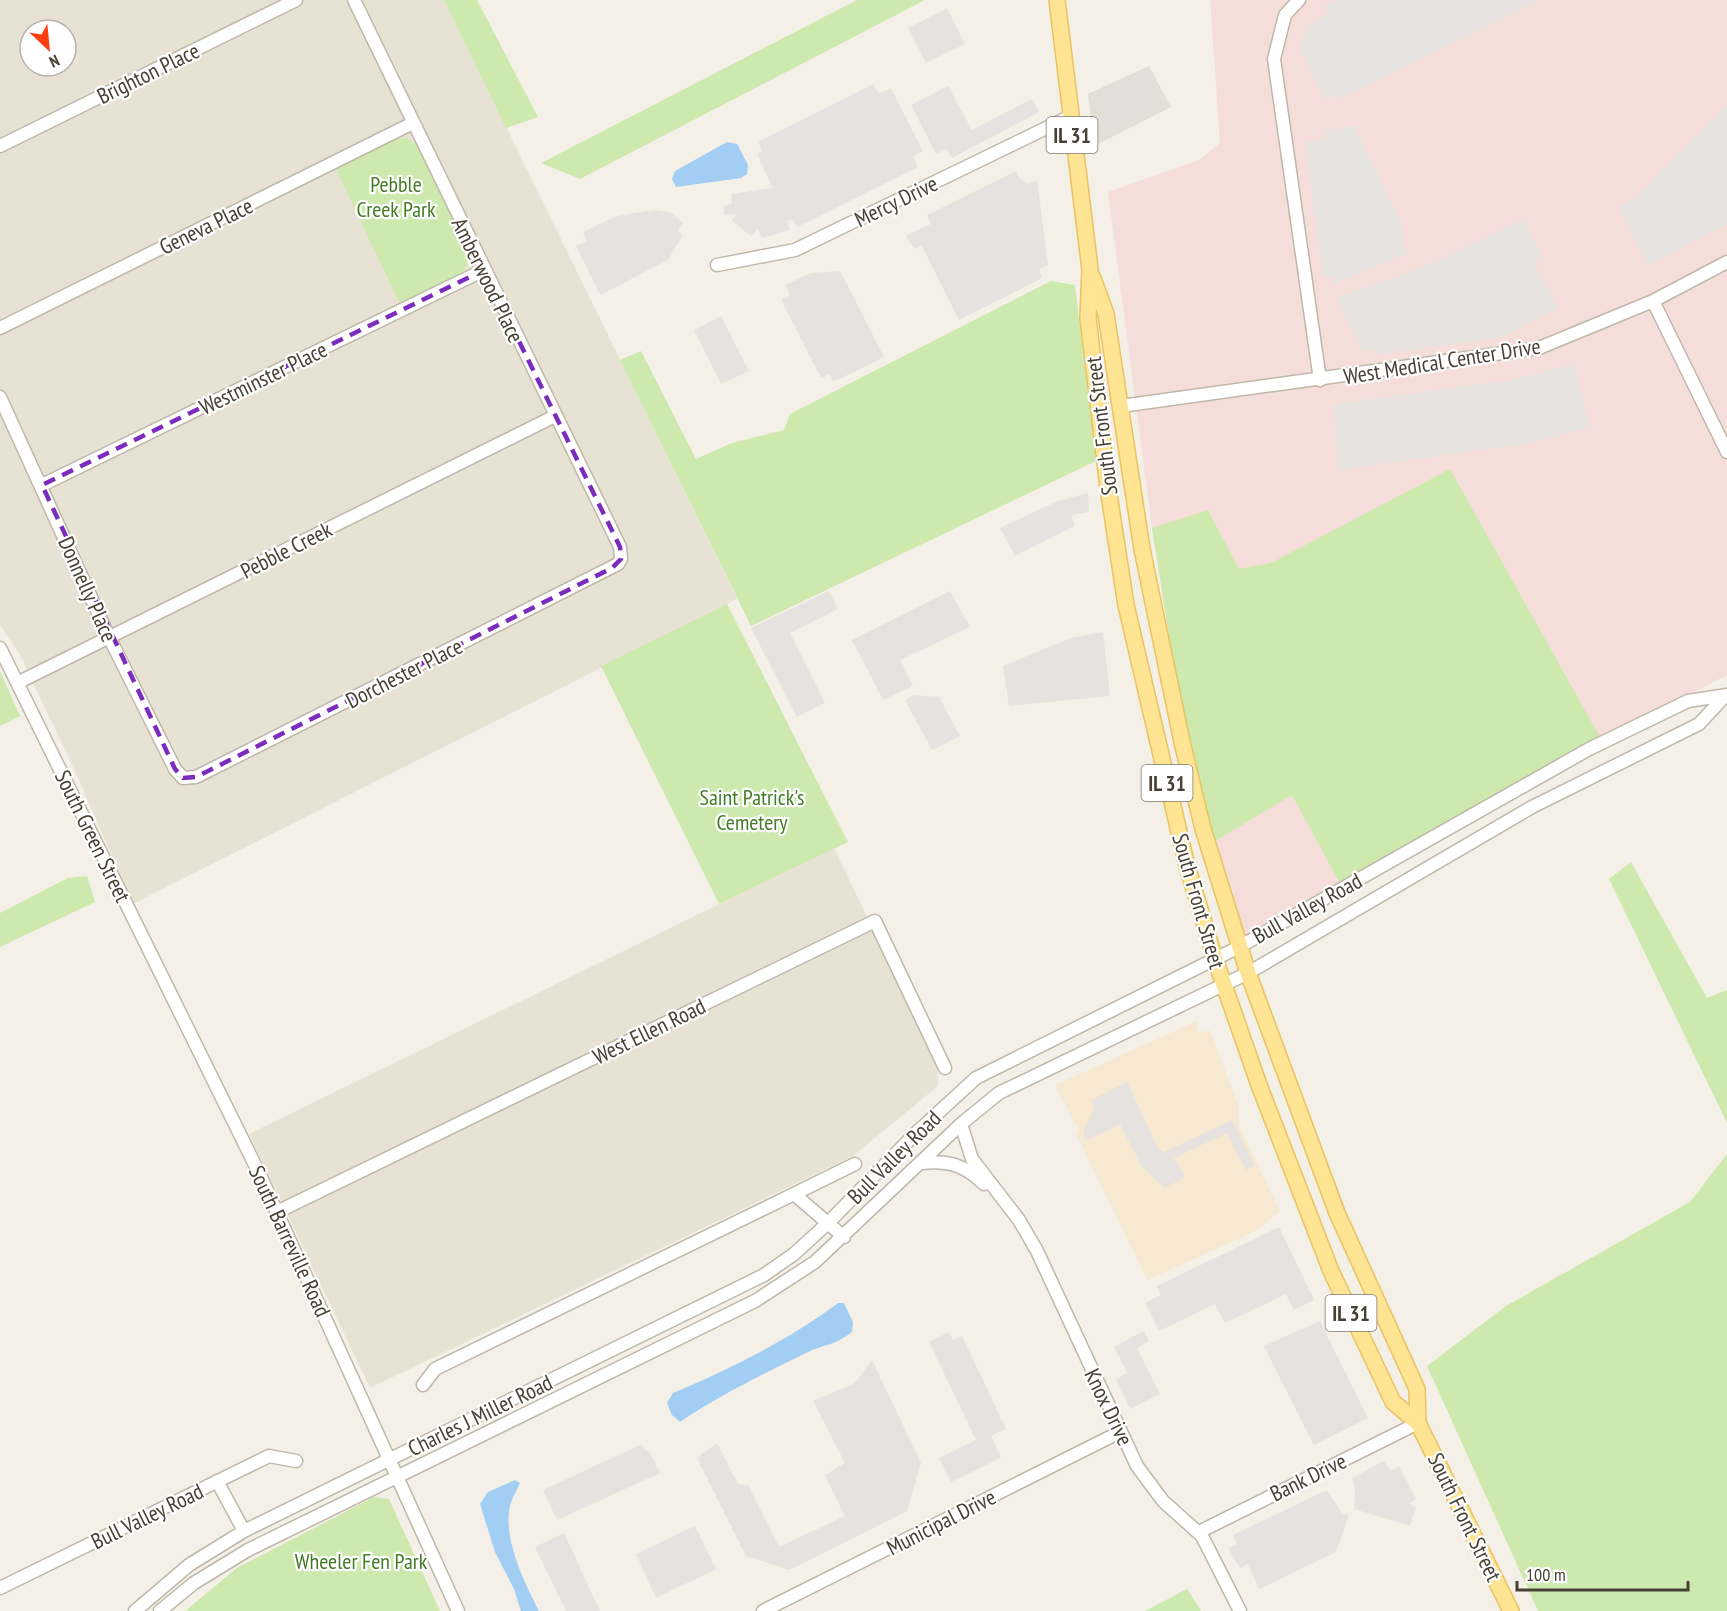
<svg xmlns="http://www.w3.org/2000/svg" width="1727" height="1611" font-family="'PT Sans Narrow',sans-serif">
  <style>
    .residential { fill: #e8e2d4; fill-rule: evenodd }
    .commercial { fill: #f6e8d1 }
    .industrial { fill: #e3dfd8 }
    .medical { fill: #f5deda }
    .green { fill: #cde9ae }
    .parking { fill: #e5e2df }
    .water { fill: #a1cef2 }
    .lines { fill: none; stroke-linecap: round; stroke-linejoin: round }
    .minor-casing { stroke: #bfb8a9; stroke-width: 15 }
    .major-casing { stroke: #e7c361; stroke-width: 18 }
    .minor { stroke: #fff; stroke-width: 12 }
    .major { stroke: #ffe494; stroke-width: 15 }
    .marked { fill: none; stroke: #7b2cbf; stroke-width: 4.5; stroke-dasharray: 12 8; stroke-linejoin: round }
    .labels { text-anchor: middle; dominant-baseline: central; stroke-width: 4.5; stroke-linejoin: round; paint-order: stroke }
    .shield { fill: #fff; stroke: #7e7a72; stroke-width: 1.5 }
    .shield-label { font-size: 21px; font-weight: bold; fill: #474135 }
    .street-label { font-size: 22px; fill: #474135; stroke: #fff }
    .park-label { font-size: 22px; fill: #447b27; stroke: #fff }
  </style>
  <rect width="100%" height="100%" fill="#f4f0e7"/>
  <path class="residential" d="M 0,0 L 444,0 L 737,599 L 133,904 L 74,769 L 20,655 L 0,625 ZM 30,30 L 66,30 L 66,66 L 30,66 Z
    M 834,848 L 938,1065 L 938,1086 L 853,1156 L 370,1388 L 249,1134 Z"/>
  <path class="commercial" d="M 1197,1021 L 1197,1033 L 1210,1030 L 1239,1107 L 1239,1127 L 1280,1211 L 1256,1231 L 1147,1280 L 1076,1133 L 1079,1130 L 1055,1085 Z"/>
  <path class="industrial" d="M 1149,66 L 1171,107 L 1094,146 L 1088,94 Z"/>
  <path class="medical" d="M 1210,0 L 1727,0 L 1727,675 L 1601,740 L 1238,943 L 1190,768 L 1152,528 L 1108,192 L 1199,160 L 1220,143 Z"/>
  <path class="green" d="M 444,0 L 477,0 L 538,117 L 506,128 Z
    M 857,0 L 925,0 L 580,179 L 541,163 Z
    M 407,138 L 420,147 L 470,256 L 465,270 L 461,273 L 400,304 L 336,169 L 397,139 Z
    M 1051,281 L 1075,285 L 1096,461 L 751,626 L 620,360 L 641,351 L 696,459 L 732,443 L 784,430 L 790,414 Z
    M 1450,469 L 1601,739 L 1343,889 L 1292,795 L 1212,843 L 1190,768 L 1152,528 L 1208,510 L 1239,569 L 1271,563 Z
    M 727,604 L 848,842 L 719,904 L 601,666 Z
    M 0,671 L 20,716 L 0,726 Z
    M 1631,862 L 1707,998 L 1727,990 L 1727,1123 L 1609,879 Z
    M 87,876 L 95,902 L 0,947 L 0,913 L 68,878 Z
    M 1727,1154 L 1727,1611 L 1538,1611 L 1427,1366 L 1506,1306 L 1690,1202 Z
    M 374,1497 L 389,1499 L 440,1611 L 185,1611 L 237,1568 Z
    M 1187,1589 L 1201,1611 L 1145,1611 Z"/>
  <path class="parking" d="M 1335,0 L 1541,0 L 1340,99 L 1336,94 L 1324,99 L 1298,44 L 1303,41 L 1307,26 L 1328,14 L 1324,5 Z
    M 947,8 L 965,44 L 926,63 L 908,28 Z
    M 873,84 L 879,94 L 891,88 L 923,151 L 913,156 L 918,167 L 797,227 L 792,219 L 787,221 L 790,230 L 762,238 L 758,229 L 751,236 L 732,221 L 736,214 L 725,215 L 723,206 L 732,204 L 731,194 L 773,188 L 757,154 L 762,151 L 758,142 Z
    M 948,86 L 972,130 L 1032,99 L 1039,112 L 952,158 L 947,149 L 936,154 L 911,105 Z
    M 1727,105 L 1727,224 L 1648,266 L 1619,207 L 1640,193 Z
    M 1354,126 L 1400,219 L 1406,254 L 1332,284 L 1331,276 L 1323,276 L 1305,142 L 1325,139 L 1325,130 Z
    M 1016,171 L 1020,179 L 1028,183 L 1037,180 L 1048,265 L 1039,270 L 1042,278 L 959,320 L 922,246 L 914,249 L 906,236 L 931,224 L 927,215 Z
    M 655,210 L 670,212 L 683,223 L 678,230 L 683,235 L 668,260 L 600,295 L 576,246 L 587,241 L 583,232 L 617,216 Z
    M 1523,219 L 1543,258 L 1534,263 L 1558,308 L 1502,337 L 1375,355 L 1373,349 L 1363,351 L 1336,298 L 1428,265 Z
    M 840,271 L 884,357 L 833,382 L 830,374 L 821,378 L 781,299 L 790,295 L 785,285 L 811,273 Z
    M 721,316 L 749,371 L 721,384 L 694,330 Z
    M 1574,364 L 1590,427 L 1531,443 L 1338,470 L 1334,404 L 1511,380 Z
    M 1088,493 L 1089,512 L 1071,515 L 1075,526 L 1015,556 L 1000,528 L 1058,501 Z
    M 829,591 L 838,609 L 790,633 L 825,703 L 797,717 L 751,628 Z
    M 950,591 L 970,627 L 900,660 L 913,686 L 883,700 L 852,640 Z
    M 1103,632 L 1110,696 L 1009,706 L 1003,666 L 1071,638 Z
    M 914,695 L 939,697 L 960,736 L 932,750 L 905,700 Z
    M 1127,1082 L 1158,1148 L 1164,1152 L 1232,1120 L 1254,1166 L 1246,1170 L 1227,1133 L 1174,1158 L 1185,1177 L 1165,1188 L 1142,1167 L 1120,1124 L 1086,1140 L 1083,1133 L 1094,1109 L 1091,1100 Z
    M 1279,1227 L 1314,1300 L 1294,1310 L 1286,1294 L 1225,1323 L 1215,1304 L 1159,1331 L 1145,1303 L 1161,1295 L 1157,1286 Z
    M 1320,1321 L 1368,1418 L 1314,1445 L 1264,1346 Z
    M 1144,1331 L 1149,1341 L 1137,1348 L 1160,1394 L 1130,1409 L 1116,1379 L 1127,1373 L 1114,1347 Z
    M 949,1332 L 953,1340 L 962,1336 L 1006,1429 L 991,1436 L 1001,1458 L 951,1482 L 939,1458 L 976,1440 L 929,1342 Z
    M 872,1360 L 921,1463 L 907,1511 L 789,1570 L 746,1556 L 697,1458 L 717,1443 L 738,1484 L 748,1485 L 779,1547 L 845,1516 L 825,1475 L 845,1463 L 813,1401 L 855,1383 Z
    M 642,1444 L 645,1450 L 650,1452 L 660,1473 L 557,1520 L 543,1490 Z
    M 1384,1461 L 1390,1471 L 1399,1466 L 1416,1499 L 1409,1504 L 1416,1508 L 1410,1526 L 1354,1509 L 1355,1487 L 1352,1478 Z
    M 1327,1490 L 1342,1513 L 1349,1515 L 1336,1552 L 1259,1589 L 1248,1564 L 1240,1568 L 1228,1548 L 1237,1544 L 1233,1535 Z
    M 695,1526 L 716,1569 L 656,1598 L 636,1554 Z
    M 564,1533 L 600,1611 L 566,1611 L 535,1547 Z"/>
  <path class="water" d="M 727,142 L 737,144 L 748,165 L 747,174 L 741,178 L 676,187 L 672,179 L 675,171 Z
    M 838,1303 L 844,1303 L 853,1322 L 852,1332 C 834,1346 824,1344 806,1353 C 763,1374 720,1395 680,1422 L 672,1415 L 667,1403 L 673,1393 C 732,1368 787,1341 838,1303 Z
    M 515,1480 L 520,1483 C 517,1490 512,1498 510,1506 C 503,1540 524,1581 539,1611 L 521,1611 L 514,1589 L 495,1552 L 480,1504 L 488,1492 Z"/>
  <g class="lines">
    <g class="minor-casing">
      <path id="minor" d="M 1299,0 L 1285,15 L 1274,59 L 1320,380
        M 0,146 L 296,0
        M 717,265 L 795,250 L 1069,117
        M 1653,301 L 1727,452
        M 0,328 L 413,123
        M 0,397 L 110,639 L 175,769 L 183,778 L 196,777 L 618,564 L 621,559 L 620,547 L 354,0
        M 1121,406 L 1539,348 L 1653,301 L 1727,262
        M 42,485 L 484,270
        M 0,648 L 260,1175 L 458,1611
        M 17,683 L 555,416
        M 961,1124 L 972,1159 L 1019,1220 L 1037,1251 L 1137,1466 L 1163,1501 L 1202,1536 L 1240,1611
        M 921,1163 C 948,1160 965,1165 984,1184
        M 794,1194 L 855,1164
        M 277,1212 L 875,921 L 945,1068
        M 423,1385 L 435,1369 L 794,1194 L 844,1237
        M 217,1481 L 244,1531
        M 1199,1532 L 1418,1423
        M 0,1588 L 269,1456 L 296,1461
        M 135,1611 L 189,1565 L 244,1531 L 764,1275 L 794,1254 L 828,1223 L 915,1134 L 976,1078 L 1239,947 L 1589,749 L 1688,701 L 1727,695
        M 160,1611 L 194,1583 L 248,1550 L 755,1301 L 815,1262 L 961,1124 L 999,1093 L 1248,973 L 1532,807 L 1699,724 L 1725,696
        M 763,1611 L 1120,1432"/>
    </g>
    <g class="major-casing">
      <path id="major" d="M 1057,0 L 1090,269 L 1088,318 L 1108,488 L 1126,605 L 1187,866 L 1215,959 L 1259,1085 L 1331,1271 L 1393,1402 L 1418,1423
        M 1093,278 L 1106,314 L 1142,549 L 1182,742 L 1203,829 L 1248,973 L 1337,1213 L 1417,1389 L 1418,1423 L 1511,1611"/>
    </g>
    <use href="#minor" class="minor"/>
    <use href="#major" class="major"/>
  </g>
  <path class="marked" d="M 484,270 L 620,547 L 621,559 L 612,568 L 196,777 L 183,778 L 175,769 L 42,485 Z"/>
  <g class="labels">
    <g class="shield">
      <rect x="1046.5" y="117" width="51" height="36" rx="4.5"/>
      <rect x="1141.5" y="765" width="51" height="36" rx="4.5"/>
      <rect x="1325.5" y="1295" width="51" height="36" rx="4.5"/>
    </g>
    <g class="shield-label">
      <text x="1072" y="135">IL 31</text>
      <text x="1167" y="783">IL 31</text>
      <text x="1351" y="1313">IL 31</text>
    </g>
    <g class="street-label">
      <text transform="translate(148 73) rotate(-26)">Brighton Place</text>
      <text transform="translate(896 201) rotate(-26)">Mercy Drive</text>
      <text transform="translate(206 226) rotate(-26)">Geneva Place</text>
      <text transform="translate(488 280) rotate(64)">Amberwood Place</text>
      <text transform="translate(1442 361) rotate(-9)">West Medical Center Drive</text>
      <text transform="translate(263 378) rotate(-26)">Westminster Place</text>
      <text transform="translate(1101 426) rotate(-97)">South Front Street</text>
      <text transform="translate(286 550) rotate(-27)">Pebble Creek</text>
      <text transform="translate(88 589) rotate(66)">Donnelly Place</text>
      <text transform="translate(404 673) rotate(-27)">Dorchester Place</text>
      <text transform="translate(93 836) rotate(64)">South Green Street</text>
      <text transform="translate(1199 901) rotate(74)">South Front Street</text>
      <text transform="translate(1307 908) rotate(-29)">Bull Valley Road</text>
      <text transform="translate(649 1031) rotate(-26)">West Ellen Road</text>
      <text transform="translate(894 1157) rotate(-45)">Bull Valley Road</text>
      <text transform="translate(290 1241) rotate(65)">South Barreville Road</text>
      <text transform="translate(1109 1407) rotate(64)">Knox Drive</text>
      <text transform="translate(480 1415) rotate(-26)">Charles J Miller Road</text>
      <text transform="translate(1308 1477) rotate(-26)">Bank Drive</text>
      <text transform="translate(147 1516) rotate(-26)">Bull Valley Road</text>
      <text transform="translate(1465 1517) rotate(64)">South Front Street</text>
      <text transform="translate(941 1522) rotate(-27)">Municipal Drive</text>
    </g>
    <g class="park-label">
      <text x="396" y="184">Pebble<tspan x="396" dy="25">Creek Park</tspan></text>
      <text x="752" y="797">Saint Patrick's<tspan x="752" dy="25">Cemetery</tspan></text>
      <text x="361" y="1561">Wheeler Fen Park</text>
    </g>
  </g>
  <g transform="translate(48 48) rotate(154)"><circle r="28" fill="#ffffff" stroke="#b5b3ae" stroke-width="1.5"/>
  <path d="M0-4.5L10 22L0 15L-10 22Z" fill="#ff3e12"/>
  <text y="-9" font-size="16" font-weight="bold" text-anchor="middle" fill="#474135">N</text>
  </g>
  <path d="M1517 1581v9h171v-9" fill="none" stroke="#474135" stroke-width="3"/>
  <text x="1526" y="1581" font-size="18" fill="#474135" stroke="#ffffff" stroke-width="4.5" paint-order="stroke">100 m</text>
</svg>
